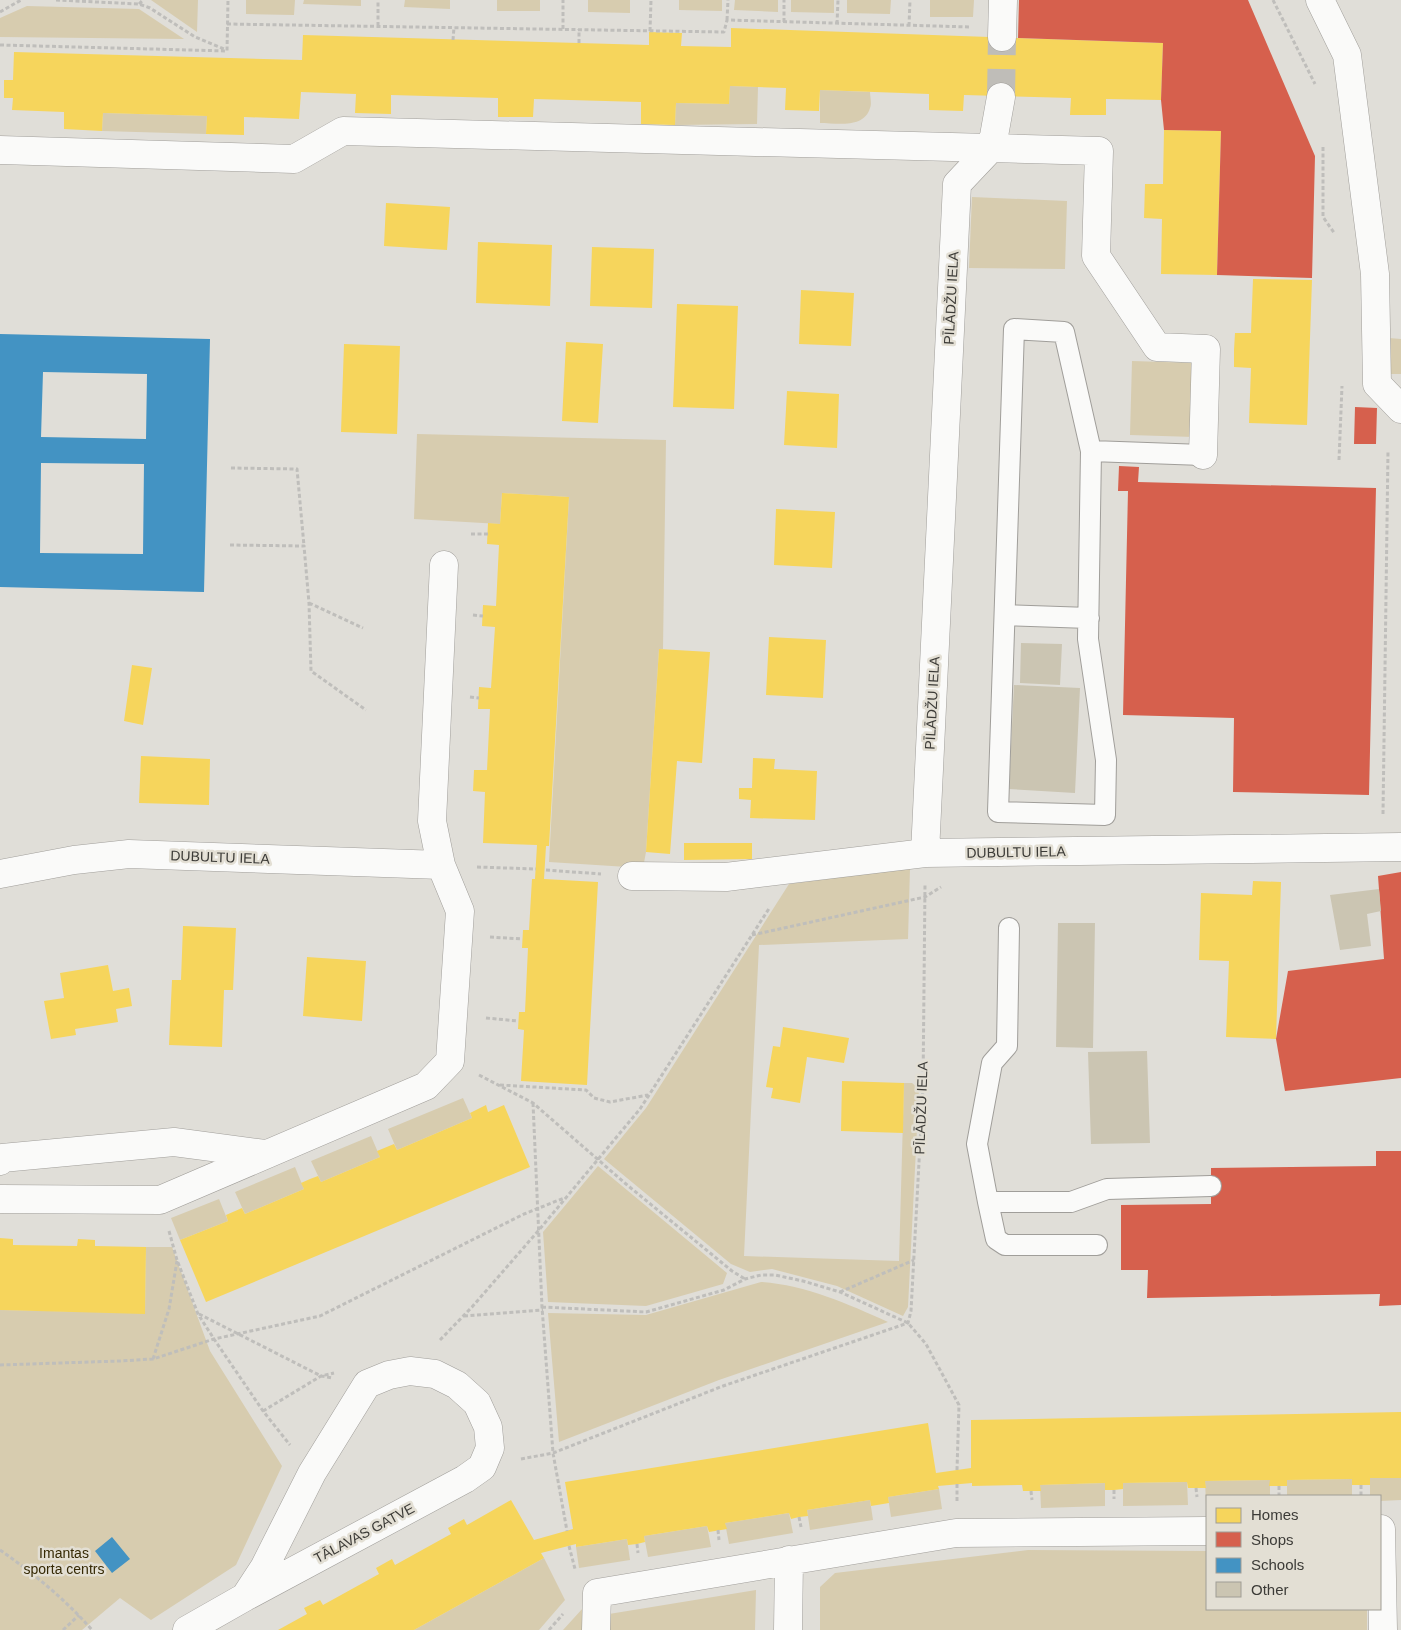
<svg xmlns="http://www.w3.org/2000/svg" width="1401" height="1630" font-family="Helvetica,sans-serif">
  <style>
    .green { fill: #d7ccaf }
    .homes { fill: #f6d55c }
    .shops { fill: #d6604d }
    .schools { fill: #4393c3; fill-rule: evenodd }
    .building { fill: #cbc5b2 }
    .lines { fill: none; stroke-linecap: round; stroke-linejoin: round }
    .minor-tunnel { stroke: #bfbdb8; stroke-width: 28; stroke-dasharray: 28 14; stroke-linecap: butt }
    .service-casing { stroke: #a09e9a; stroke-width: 22 }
    .minor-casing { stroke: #a09e9a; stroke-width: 29 }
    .path { stroke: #bfbebb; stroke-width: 3; stroke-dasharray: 4 2.5; stroke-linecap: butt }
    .service { stroke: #fafaf9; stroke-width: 20 }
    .minor { stroke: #fafaf9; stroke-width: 28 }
    .labels { text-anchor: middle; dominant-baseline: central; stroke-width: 5; stroke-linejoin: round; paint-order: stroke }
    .street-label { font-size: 14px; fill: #3c3b37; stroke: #e3dfd4 }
    .park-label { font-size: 14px; fill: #352904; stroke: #e3dfd4 }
  </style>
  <rect width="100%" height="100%" fill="#e0ded8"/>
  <path class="green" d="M 151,0 L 198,0 L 197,32 Z
    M 246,0 L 295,0 L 294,15 L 246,14 Z
    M 304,0 L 361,0 L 361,6 L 303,4 Z
    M 405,0 L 450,0 L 450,9 L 404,7 Z
    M 497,0 L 540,0 L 540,11 L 497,11 Z
    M 588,0 L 630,0 L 630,13 L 588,12 Z
    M 679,0 L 722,0 L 722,11 L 679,10 Z
    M 735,0 L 778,0 L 778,12 L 734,10 Z
    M 791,0 L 834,0 L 834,13 L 791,12 Z
    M 847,0 L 891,0 L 890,14 L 847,13 Z
    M 930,0 L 974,0 L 973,17 L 930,17 Z
    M 27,6 L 139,9 L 184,39 L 0,37 L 0,18 Z
    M 730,86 L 758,87 L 757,124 L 675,125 L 676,103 L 729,104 Z
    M 820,90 L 870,92 C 870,96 872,104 870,108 C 864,129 836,123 820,123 Z
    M 103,113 L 207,116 L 206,134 L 102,131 Z
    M 972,197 L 1067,201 L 1065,269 L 969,268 Z
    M 1389,338 L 1401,339 L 1401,374 L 1390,374 Z
    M 1132,361 L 1196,363 L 1194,437 L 1130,435 Z
    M 417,434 L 666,440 L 663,649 L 659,649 L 646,852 L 643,868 L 549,862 L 569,497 L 502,493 L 500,524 L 414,519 Z
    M 910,868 L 908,939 L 759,945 L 744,1256 L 899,1261 L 904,1083 L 912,1083 L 919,1089 L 908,1307 L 903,1316 L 837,1286 L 772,1269 L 750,1272 L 731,1264 L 604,1159 L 646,1108 L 789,884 Z
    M 463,1098 L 472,1118 L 397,1150 L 388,1129 Z
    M 371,1136 L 380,1157 L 321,1182 L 311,1161 Z
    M 598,1166 L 727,1273 L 723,1284 L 646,1306 L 548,1302 L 543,1232 Z
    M 295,1167 L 304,1189 L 245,1214 L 235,1192 Z
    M 219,1199 L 228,1221 L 180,1240 L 171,1218 Z
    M 146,1247 L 172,1247 L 210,1351 L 282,1466 L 236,1565 L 151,1620 L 120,1598 L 82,1630 L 0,1630 L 0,1310 L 145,1313 Z
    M 761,1282 C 805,1285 848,1304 888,1322 L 719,1380 L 559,1442 L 548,1313 L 646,1315 Z
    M 1370,1478 L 1401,1478 L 1401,1500 L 1380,1501 L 1380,1496 L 1370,1496 Z
    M 1352,1479 L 1352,1496 L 1287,1496 L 1287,1480 Z
    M 1270,1480 L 1270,1496 L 1207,1496 L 1207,1504 L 1206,1504 L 1205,1481 Z
    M 1187,1482 L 1188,1505 L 1123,1506 L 1123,1483 Z
    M 1105,1483 L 1105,1506 L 1041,1508 L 1040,1485 Z
    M 939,1489 L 942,1509 L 891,1517 L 888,1497 Z
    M 870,1500 L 873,1520 L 810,1530 L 807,1510 Z
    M 789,1513 L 793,1533 L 729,1544 L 725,1523 Z
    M 707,1526 L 711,1547 L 648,1557 L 644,1536 Z
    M 627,1539 L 630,1560 L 579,1568 L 576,1547 Z
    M 1028,1550 L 1207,1551 L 1207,1609 L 1367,1609 L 1367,1630 L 820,1630 L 820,1587 L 835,1573 Z
    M 544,1558 L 565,1600 L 539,1630 L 414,1630 Z
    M 756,1590 L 755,1630 L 609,1630 L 609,1614 Z
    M 583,1608 L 582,1630 L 563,1630 Z"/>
  <path class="homes" d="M 731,28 L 1163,43 L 1161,100 L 1106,99 L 1106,115 L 1070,115 L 1071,98 L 964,95 L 963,111 L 929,110 L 929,94 L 820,90 L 819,111 L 785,110 L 786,88 L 730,86 L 729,104 L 676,103 L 675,125 L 641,124 L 641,102 L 534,99 L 533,117 L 498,117 L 498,98 L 391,95 L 391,114 L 355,113 L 356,94 L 301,92 L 299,119 L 244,117 L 244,135 L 206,134 L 207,116 L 103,113 L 102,131 L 64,129 L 64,112 L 12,110 L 13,98 L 4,98 L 4,80 L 13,80 L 14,52 L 302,60 L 303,35 L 649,45 L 649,32 L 682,33 L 681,46 L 731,47 Z
    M 1164,130 L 1221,131 L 1217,275 L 1161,274 L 1162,219 L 1144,218 L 1145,184 L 1163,184 Z
    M 386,203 L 450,207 L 447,250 L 384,246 Z
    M 478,242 L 552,245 L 550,306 L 476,303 Z
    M 592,247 L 654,249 L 652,308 L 590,306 Z
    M 1253,279 L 1312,280 L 1307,425 L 1249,423 L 1251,368 L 1234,367 L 1234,350 L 1235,333 L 1251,333 Z
    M 801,290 L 854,293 L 851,346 L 799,344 Z
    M 677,304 L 738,306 L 734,409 L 673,407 Z
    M 566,342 L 603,344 L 598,423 L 562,421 Z
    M 344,344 L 400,346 L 397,434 L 341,432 Z
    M 787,391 L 839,394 L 837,448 L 784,445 Z
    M 502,493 L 569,497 L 549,846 L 546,846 L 544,879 L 598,882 L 587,1085 L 521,1081 L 524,1030 L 518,1029 L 519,1012 L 525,1012 L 528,948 L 522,948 L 523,930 L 529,930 L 532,879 L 535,879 L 537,845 L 483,843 L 485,792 L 473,791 L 474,770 L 487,770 L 490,709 L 478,709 L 479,687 L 491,688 L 495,627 L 482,626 L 483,605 L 496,606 L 499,545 L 487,544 L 488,523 L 500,524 Z
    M 776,509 L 835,512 L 832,568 L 774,565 Z
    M 769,637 L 826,640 L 823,698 L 766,695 Z
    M 659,649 L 710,652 L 702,763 L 677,761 L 670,854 L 646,852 Z
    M 132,665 L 152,668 L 143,725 L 124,721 Z
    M 141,756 L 210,759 L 209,805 L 139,803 Z
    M 753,758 L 775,759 L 774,769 L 817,771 L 815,820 L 750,818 L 751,800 L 739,799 L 739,788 L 752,788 Z
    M 684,843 L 752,843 L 752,859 L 684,860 Z
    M 1253,881 L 1281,882 L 1276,1039 L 1226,1037 L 1229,961 L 1199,960 L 1201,893 L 1252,895 Z
    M 183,926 L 236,928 L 233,990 L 224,990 L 222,1047 L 169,1045 L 172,980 L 181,980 Z
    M 307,957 L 366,961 L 362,1021 L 303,1016 Z
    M 108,965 L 113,991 L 129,988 L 132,1006 L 116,1009 L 118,1022 L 75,1029 L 76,1035 L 51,1039 L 44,1001 L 64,998 L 60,973 Z
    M 783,1027 L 849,1038 L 844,1063 L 807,1057 L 800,1103 L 771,1098 L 773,1088 L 766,1087 L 773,1046 L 780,1047 Z
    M 842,1081 L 904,1083 L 903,1133 L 841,1131 Z
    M 486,1105 L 488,1112 L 504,1105 L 530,1167 L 206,1302 L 180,1240 L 228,1221 L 226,1215 L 242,1208 L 245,1214 L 304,1189 L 301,1183 L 310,1179 L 318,1176 L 321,1182 L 380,1157 L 377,1151 L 394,1144 L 397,1150 L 472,1118 L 470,1113 Z
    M 0,1238 L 13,1239 L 13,1245 L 77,1246 L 78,1239 L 95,1240 L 95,1246 L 146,1247 L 145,1314 L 0,1310 Z
    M 1401,1412 L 1401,1478 L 1370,1478 L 1370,1485 L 1352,1485 L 1352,1479 L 1287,1480 L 1287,1486 L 1269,1486 L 1270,1480 L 1205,1481 L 1206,1488 L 1188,1488 L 1187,1482 L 1123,1483 L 1123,1489 L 1114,1490 L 1105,1490 L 1105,1483 L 1040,1485 L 1041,1491 L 1023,1491 L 1022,1485 L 972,1486 L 972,1483 L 938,1486 L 939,1489 L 888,1497 L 889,1503 L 871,1506 L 870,1500 L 807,1510 L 808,1516 L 799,1517 L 791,1519 L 789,1513 L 725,1523 L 727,1529 L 709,1532 L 707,1526 L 644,1536 L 645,1542 L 637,1544 L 628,1545 L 627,1539 L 576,1547 L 576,1544 L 541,1553 L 544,1558 L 414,1630 L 278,1630 L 307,1614 L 304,1608 L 320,1600 L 323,1605 L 379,1574 L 376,1568 L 392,1559 L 395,1565 L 451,1534 L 448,1528 L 464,1519 L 467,1525 L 511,1500 L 534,1540 L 573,1529 L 565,1482 L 928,1423 L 936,1473 L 971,1468 L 971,1420 Z"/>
  <path class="shops" d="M 1019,0 L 1248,0 L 1315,156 L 1312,278 L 1217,275 L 1221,131 L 1164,130 L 1161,100 L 1163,43 L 1018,38 Z
    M 1355,407 L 1377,408 L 1376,444 L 1354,444 Z
    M 1119,466 L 1139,467 L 1138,482 L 1376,488 L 1369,795 L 1233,792 L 1234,718 L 1123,715 L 1128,491 L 1118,491 Z
    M 1401,872 L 1401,1078 L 1285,1091 L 1276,1039 L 1288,971 L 1384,959 L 1378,876 Z
    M 1376,1151 L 1401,1151 L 1401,1305 L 1379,1306 L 1380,1294 L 1147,1298 L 1148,1270 L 1121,1270 L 1121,1205 L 1211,1204 L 1211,1168 L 1376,1166 Z"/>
  <path class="schools" d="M 0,334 L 210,339 L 204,592 L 0,587 ZM 43,372 L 147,374 L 146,439 L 41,437 ZM 41,463 L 144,464 L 143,554 L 40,553 Z
    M 112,1537 L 130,1559 L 112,1573 L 95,1551 Z"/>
  <path class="building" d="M 1021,643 L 1062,644 L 1060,685 L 1020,683 Z
    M 1014,685 L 1080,688 L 1075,793 L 1009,789 Z
    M 1379,889 L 1381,911 L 1367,914 L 1371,946 L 1340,950 L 1330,895 Z
    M 1058,923 L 1095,923 L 1093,1048 L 1056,1047 Z
    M 1147,1051 L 1150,1143 L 1091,1144 L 1088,1052 Z"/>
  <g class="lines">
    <path class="minor-tunnel" d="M 1001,97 L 1002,37"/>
    <g class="service-casing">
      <path id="service" d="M 1014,329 L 1064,332 L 1091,451 L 1088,639 L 1106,760 L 1105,815 L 998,812 Z
        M 1091,451 L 1203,455
        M 1005,615 L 1089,618
        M 1009,928 L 1007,1046 L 992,1063 L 977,1144 L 988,1202 L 1071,1202 L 1107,1189 L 1211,1186
        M 988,1202 L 996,1239 L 1005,1245 L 1097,1245"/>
    </g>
    <g class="minor-casing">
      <path id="minor" d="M 1320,0 L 1347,55 L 1375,274 L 1377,384 L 1401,409
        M 1002,37 L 1003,0
        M 0,150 L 294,159 L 343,131 L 1099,151 L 1096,256 L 1157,347 L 1206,349 L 1203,455
        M 925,853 L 957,184 L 992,147 L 1001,97
        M 0,874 L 74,860 L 129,854 L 441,865
        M 632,876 L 726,877 L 925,853 L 1401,847
        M 0,1161 L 2,1158 L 174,1142 L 265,1154
        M 0,1199 L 160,1200 L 426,1086 L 450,1061 L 460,911 L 441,865 L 432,821 L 444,565
        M 410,1371 L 435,1374 L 457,1385 L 477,1403 L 488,1427 L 490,1448 L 482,1467 L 465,1479 L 245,1597 L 264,1568 L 312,1473 L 367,1384 L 389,1375 Z
        M 1381,1529 L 1383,1630
        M 187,1630 L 245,1597
        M 596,1630 L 597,1593 L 956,1533 L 1207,1531
        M 788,1630 L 789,1560"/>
    </g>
    <path class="path" d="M 56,0 L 139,4 L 150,8 L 195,37 L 224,49
      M 1273,0 L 1315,84
      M 139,4 L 143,0
      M 0,12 L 21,0
      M 727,20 L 728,0
      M 784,22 L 784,0
      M 227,24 L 724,32 L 727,20 L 970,27
      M 837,24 L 838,0
      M 378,26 L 378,0
      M 909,26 L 910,0
      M 563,29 L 563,0
      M 650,31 L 651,0
      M 453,40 L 454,27
      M 579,43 L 579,29
      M 0,45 L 227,51 L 228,0
      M 1323,147 L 1323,217 L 1335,234
      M 1339,460 L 1342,386
      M 231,468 L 297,469 L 304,546
      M 471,534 L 488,534
      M 230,545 L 304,546 L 309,603 L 311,671 L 366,710
      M 309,603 L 363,628
      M 473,615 L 483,616
      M 470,697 L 479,698
      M 1383,814 L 1388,451
      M 477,867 L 536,869
      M 546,870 L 601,874
      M 752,935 L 925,897 L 941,887
      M 490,937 L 522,939
      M 486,1018 L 518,1021
      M 479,1075 L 533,1103 L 626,1184 L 732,1271 L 745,1279
      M 500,1085 L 586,1090 L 594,1098 L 610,1102 L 648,1095
      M 533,1103 L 542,1307 L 553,1453 L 567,1531
      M 169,1231 L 177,1260 L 198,1314 L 214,1339 L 263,1411 L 290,1445
      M 840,1292 L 914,1260
      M 542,1307 L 646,1312 L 724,1290 L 745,1279 L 761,1275 L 775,1275 L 803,1281 L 840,1292 L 908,1323 L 926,1344 L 959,1405 L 957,1470
      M 199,1314 L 321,1376 L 333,1378
      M 464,1316 L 543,1310
      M 440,1340 L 472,1307 L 539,1230 L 640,1109 L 770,907
      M 153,1359 L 169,1309 L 177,1261
      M 0,1365 L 120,1361 L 153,1359 L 214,1339 L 320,1316 L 524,1214 L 564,1198
      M 263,1411 L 321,1376 L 334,1373
      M 521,1459 L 553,1453 L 723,1386 L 908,1323 L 911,1311 L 923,1088 L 925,885
      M 1361,1485 L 1361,1496
      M 1279,1486 L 1279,1496
      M 1196,1488 L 1197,1497
      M 1114,1490 L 1114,1499
      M 1031,1491 L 1032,1500
      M 957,1501 L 957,1484
      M 799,1517 L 801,1527
      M 718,1530 L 719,1540
      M 637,1544 L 638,1553
      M 569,1546 L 575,1569
      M 0,1550 C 33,1573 65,1599 92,1630
      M 63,1630 L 79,1615
      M 549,1630 L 563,1614"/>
    <use href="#service" class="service"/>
    <use href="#minor" class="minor"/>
  </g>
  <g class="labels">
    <g class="street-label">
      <text transform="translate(951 298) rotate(-87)">PĪLĀDŽU IELA</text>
      <text transform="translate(932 703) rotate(-87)">PĪLĀDŽU IELA</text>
      <text transform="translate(1016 852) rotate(-1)">DUBULTU IELA</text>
      <text transform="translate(220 857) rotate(2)">DUBULTU IELA</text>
      <text transform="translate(921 1108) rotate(-88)">PĪLĀDŽU IELA</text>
      <text transform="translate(364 1533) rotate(-28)">TĀLAVAS GATVE</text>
    </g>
    <g class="park-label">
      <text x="64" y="1553">Imantas<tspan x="64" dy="16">sporta centrs</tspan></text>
    </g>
  </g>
  <rect x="1206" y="1495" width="175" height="115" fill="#e3dfd4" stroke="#a09d95"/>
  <rect x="1216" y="1508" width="25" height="15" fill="#f6d55c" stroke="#a09d95"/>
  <text x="1251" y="1520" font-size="15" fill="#3c3b37">Homes</text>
  <rect x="1216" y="1532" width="25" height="15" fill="#d6604d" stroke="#a09d95"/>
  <text x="1251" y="1545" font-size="15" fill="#3c3b37">Shops</text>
  <rect x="1216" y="1558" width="25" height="15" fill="#4393c3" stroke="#a09d95"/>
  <text x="1251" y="1570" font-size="15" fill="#3c3b37">Schools</text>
  <rect x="1216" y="1582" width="25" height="15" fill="#cbc5b2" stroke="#a09d95"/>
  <text x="1251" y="1595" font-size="15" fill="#3c3b37">Other</text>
</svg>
